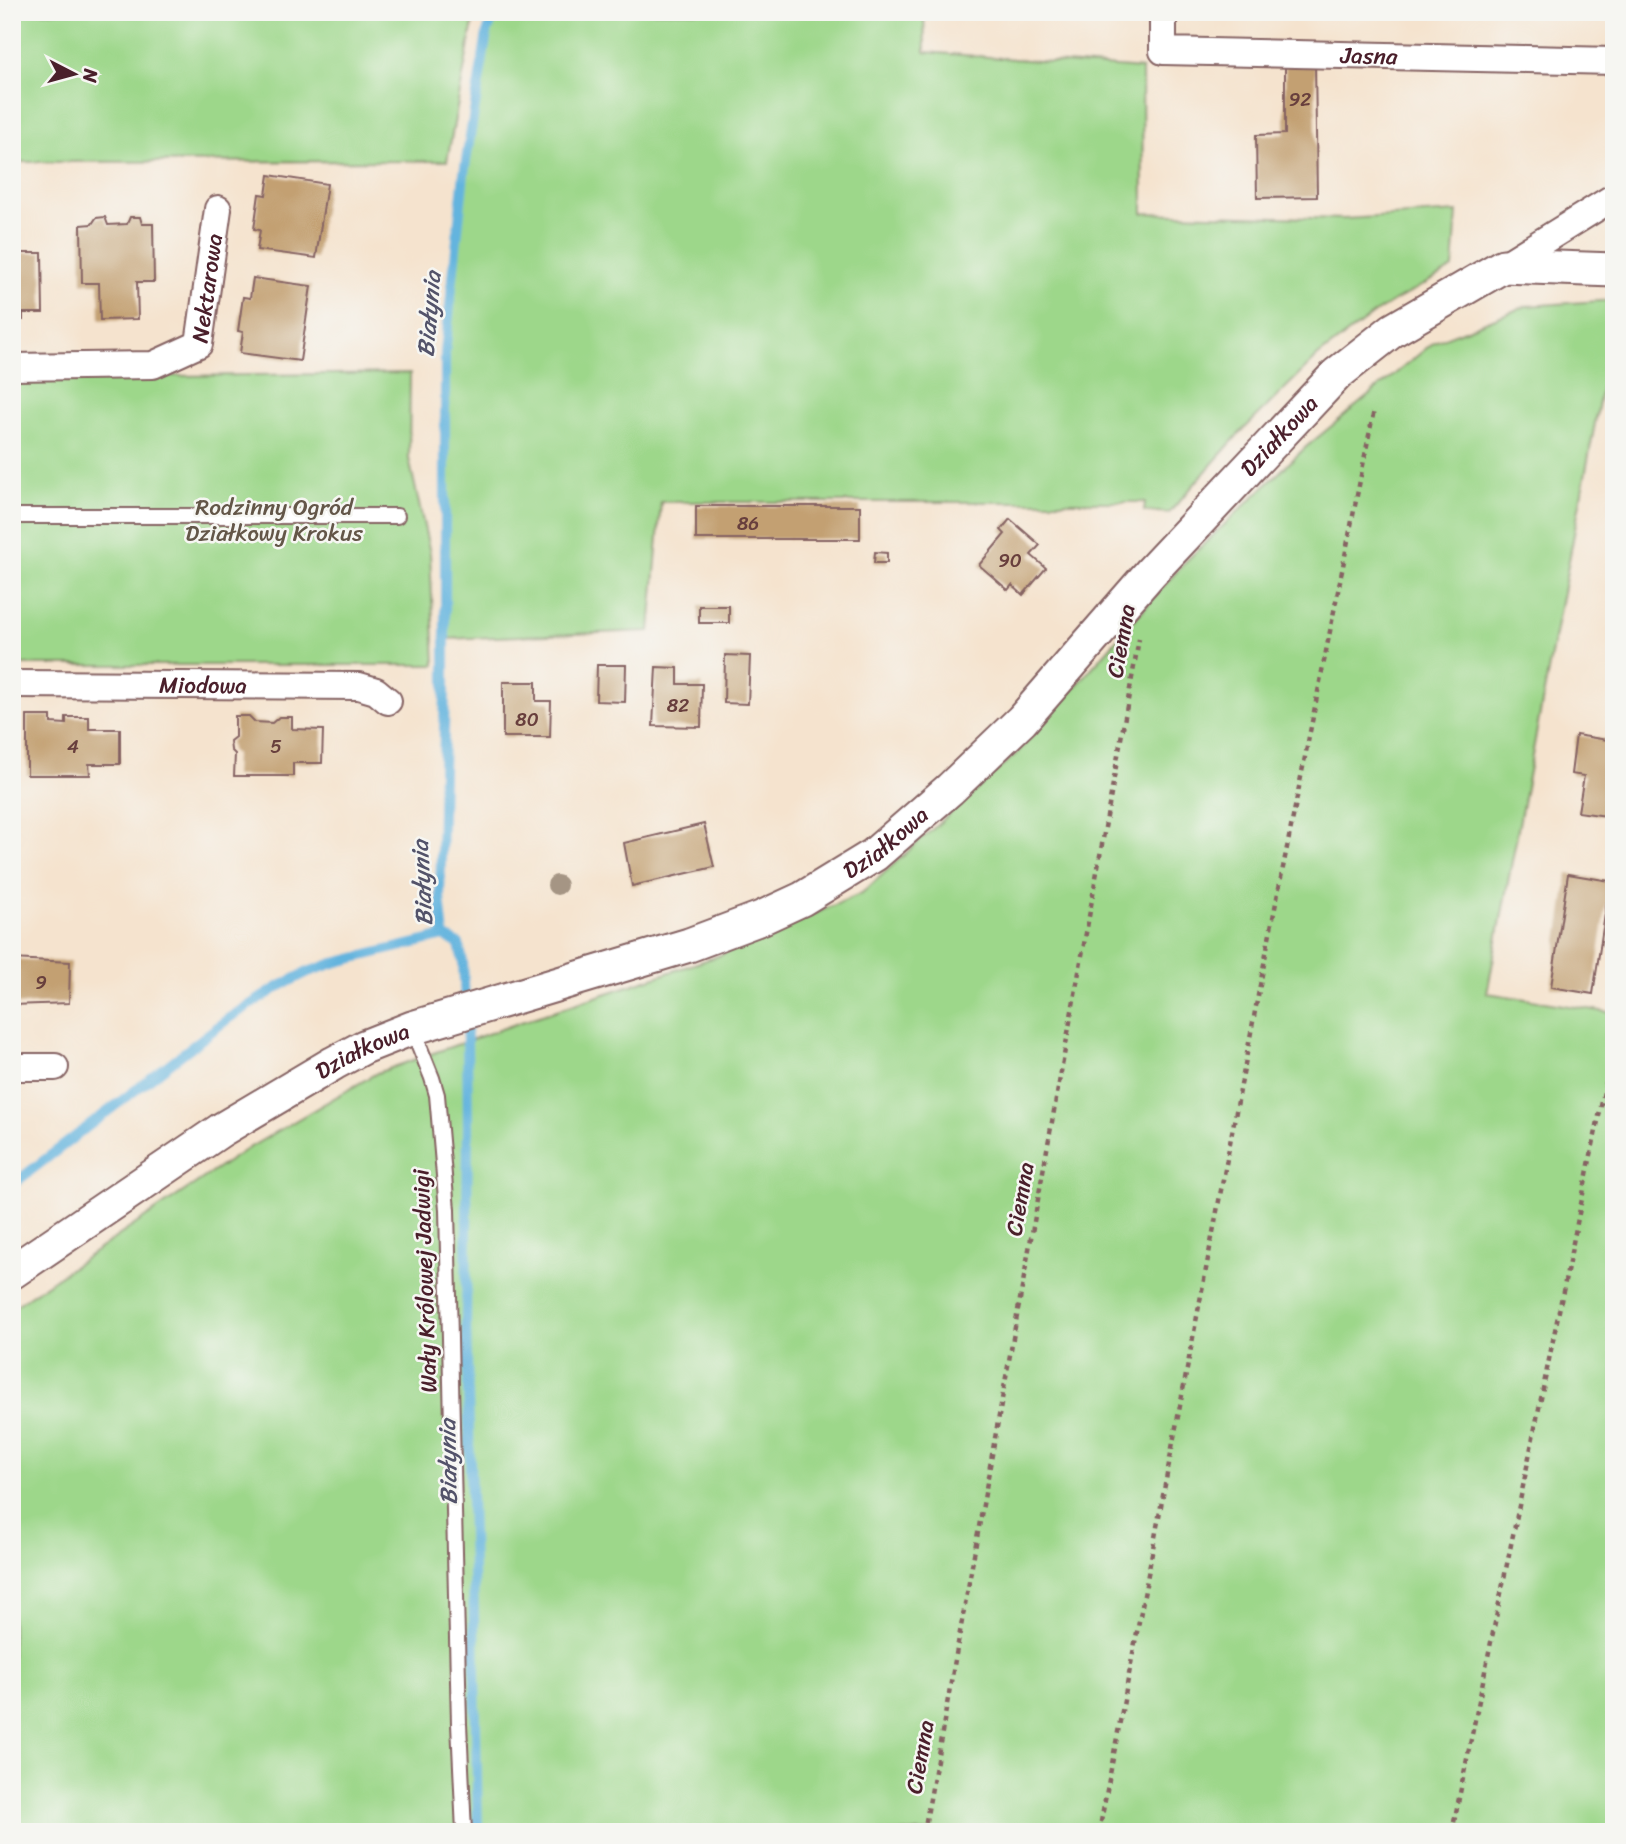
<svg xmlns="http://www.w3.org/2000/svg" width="1626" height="1844" font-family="Sriracha,sans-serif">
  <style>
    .green { fill: #9dd78a; stroke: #747b5a; stroke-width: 2 }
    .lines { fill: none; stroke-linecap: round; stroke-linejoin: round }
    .stream { stroke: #63b4de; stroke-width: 10 }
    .building { fill: #c3a072 }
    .service-casing { stroke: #866464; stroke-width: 18 }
    .minor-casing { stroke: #866464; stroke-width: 30 }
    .tertiary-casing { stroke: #866464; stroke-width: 37 }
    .path { stroke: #866464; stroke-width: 4.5; stroke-dasharray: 5 5; stroke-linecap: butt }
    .service { stroke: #fff; stroke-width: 14 }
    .minor { stroke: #fff; stroke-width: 26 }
    .tertiary { stroke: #fff; stroke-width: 33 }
    .tree { fill: #a59584 }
    .labels { text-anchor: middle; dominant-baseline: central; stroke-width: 5; stroke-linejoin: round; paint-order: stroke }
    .number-label { font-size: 19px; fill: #683f3d }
    .street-label { font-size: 23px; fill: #4a1f2b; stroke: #f6f6f2 }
    .park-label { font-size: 23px; fill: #635648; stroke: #f6f6f2 }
    .water-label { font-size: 24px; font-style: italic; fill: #53536a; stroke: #f6f6f2 }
  </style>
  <rect width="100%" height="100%" fill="#f6f6f2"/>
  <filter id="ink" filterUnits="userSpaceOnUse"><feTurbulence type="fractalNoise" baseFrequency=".0143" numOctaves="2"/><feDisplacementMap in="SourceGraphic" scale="14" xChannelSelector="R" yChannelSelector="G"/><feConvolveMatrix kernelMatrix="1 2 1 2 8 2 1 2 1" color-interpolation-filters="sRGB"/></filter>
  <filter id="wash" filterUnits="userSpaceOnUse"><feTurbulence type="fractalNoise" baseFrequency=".00686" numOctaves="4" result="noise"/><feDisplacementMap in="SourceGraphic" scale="28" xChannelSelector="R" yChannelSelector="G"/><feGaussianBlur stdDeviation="1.57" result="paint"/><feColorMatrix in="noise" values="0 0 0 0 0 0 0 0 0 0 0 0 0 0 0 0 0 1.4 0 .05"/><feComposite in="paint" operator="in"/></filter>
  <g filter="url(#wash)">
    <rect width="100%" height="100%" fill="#f5e3ce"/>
    <path class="green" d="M 12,12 L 475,12 L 447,161 L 12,162 Z
      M 495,12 L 924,12 L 925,52 L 1142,69 L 1143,213 L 1344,219 L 1457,212 L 1453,268 L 1379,310 L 1318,356 L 1236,437 L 1169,513 L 1144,511 L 1145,502 L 661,502 L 650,631 L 445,639 L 445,353 L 464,173 L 487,33 Z
      M 1614,300 L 1614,323 L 1487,993 L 1614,1013 L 1614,1832 L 12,1832 L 12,1308 L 242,1152 L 377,1073 L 521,1022 L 718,956 L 862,893 L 1018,752 L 1185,562 L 1306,447 L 1434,342 L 1526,306 Z
      M 410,373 L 409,459 L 430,553 L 435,665 L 12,665 L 12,378 Z"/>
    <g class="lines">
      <path class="stream" d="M 12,1185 L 229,1018 L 280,986 L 308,972 L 334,963 L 444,936
        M 478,1832 L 473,1568 L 466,1322 L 468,1127 L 467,1042 L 463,962 L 459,944 L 444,936 L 440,897 L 445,688 L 445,353 L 464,173 L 487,33 L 495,12"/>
    </g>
    <g id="blocks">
      <path class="building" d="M 1285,63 L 1315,63 L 1317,197 L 1257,198 L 1256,135 L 1285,134 Z
        M 269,175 L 327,184 L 316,258 L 257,250 L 260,230 L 254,229 L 259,194 L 266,195 Z
        M 105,217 L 108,225 L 127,224 L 130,217 L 140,217 L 142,224 L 153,224 L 154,282 L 137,282 L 138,319 L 100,320 L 99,283 L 82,283 L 81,225 L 92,224 L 96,218 Z
        M 12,253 L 42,253 L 43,313 L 23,313 L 23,320 L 12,320 Z
        M 253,278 L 311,286 L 300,361 L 240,353 L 243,332 L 238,331 L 243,297 L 250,298 Z
        M 696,506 L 860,506 L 860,539 L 696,539 Z
        M 1010,519 L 1040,545 L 1031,555 L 1046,568 L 1023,595 L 1012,585 L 1008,590 L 979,565 L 1005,534 L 1001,530 Z
        M 875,552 L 887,553 L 887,563 L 874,563 Z
        M 699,606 L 729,606 L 729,623 L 699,623 Z
        M 725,655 L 750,656 L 748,704 L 724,703 Z
        M 597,665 L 626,665 L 625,702 L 596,701 Z
        M 656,667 L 678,668 L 678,684 L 702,684 L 701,727 L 653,726 Z
        M 503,682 L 536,682 L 536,701 L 551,701 L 550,737 L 503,737 Z
        M 27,716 L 51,716 L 51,723 L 66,724 L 66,717 L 89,717 L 89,729 L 120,729 L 120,764 L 89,764 L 90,775 L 27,775 Z
        M 235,716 L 249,716 L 255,722 L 272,723 L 279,717 L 292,717 L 292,729 L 323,730 L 322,763 L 293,763 L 293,776 L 234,776 L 235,754 L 231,750 L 230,741 L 235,737 Z
        M 1576,735 L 1614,741 L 1614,817 L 1578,812 L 1584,776 L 1571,774 Z
        M 704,824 L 714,867 L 632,886 L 624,843 Z
        M 1568,874 L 1610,881 L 1593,994 L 1551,987 Z
        M 12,959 L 70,962 L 69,1003 L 12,1005 Z"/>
    </g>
  </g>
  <g filter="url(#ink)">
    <use href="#blocks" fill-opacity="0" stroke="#866464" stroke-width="2"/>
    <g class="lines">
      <g class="service-casing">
        <path id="service" d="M 12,516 L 397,516
          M 412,1028 L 432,1078 L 437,1095 L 447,1210 L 459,1724 L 464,1832"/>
      </g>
      <g class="minor-casing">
        <g id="minor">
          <path id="s1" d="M 1163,12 L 1163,51 L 1614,61"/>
          <path d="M 1503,266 L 1614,197"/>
          <path id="s2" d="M 12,367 L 153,365 L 199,344 L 218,209"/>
          <path id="s3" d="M 12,684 L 359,686 L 376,691 L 388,701"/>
          <path d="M 12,1067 L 55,1067"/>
        </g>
      </g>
      <g class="tertiary-casing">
        <g id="tertiary">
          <path id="s4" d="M 12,1272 L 221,1130 L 334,1063 L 364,1047 L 412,1028 L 689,945 L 761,918 L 802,899 L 874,855 L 950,789 L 1022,720 L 1151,572 L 1337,374 L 1393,330 L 1503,266 L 1614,270"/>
        </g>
      </g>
      <path class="path" d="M 924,1832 L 1139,639
        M 1099,1832 L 1268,943 L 1374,410
        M 1452,1832 L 1614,1043"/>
      <use href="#service" class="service"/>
      <use href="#minor" class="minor"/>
      <use href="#tertiary" class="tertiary"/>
    </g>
    <circle class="tree" cx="557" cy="885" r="10"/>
  </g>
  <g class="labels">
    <g class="number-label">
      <text x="1300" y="99">92</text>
      <text x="748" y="523">86</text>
      <text x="1010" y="560">90</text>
      <text x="678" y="705">82</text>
      <text x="527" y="719">80</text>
      <text x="73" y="746">4</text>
      <text x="276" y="746">5</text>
      <text x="41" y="982">9</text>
    </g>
    <g class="street-label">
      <text stroke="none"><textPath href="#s1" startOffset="245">Jasna</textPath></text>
      <text stroke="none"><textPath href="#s2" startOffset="248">Nektarowa</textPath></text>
      <text stroke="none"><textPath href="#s4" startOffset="1549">Działkowa</textPath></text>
      <text transform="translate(1121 641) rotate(-80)">Ciemna</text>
      <text stroke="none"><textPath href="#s3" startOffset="191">Miodowa</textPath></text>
      <text stroke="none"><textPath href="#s4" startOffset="982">Działkowa</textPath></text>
      <text stroke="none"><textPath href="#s4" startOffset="415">Działkowa</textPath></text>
      <text transform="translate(1020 1199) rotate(-80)">Ciemna</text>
      <text transform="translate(425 1281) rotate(-92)">Wały Królowej Jadwigi</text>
      <text transform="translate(920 1757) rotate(-80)">Ciemna</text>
    </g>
    <g class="park-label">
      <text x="274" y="507">Rodzinny Ogród<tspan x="274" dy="26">Działkowy Krokus</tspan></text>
    </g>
    <g class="water-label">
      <text transform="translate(429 314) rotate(-85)">Białynia</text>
      <text transform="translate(422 883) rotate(-93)">Białynia</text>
      <text transform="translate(448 1462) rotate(-91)">Białynia</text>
    </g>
  </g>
  <rect width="1626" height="1844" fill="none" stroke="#f6f6f2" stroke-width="42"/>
  <g transform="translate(74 74) rotate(96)" stroke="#f6f6f2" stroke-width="5" paint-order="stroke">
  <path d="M0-5L12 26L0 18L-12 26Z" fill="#4a1f2b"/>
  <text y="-10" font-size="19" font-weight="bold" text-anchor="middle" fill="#4a1f2b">N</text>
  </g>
</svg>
